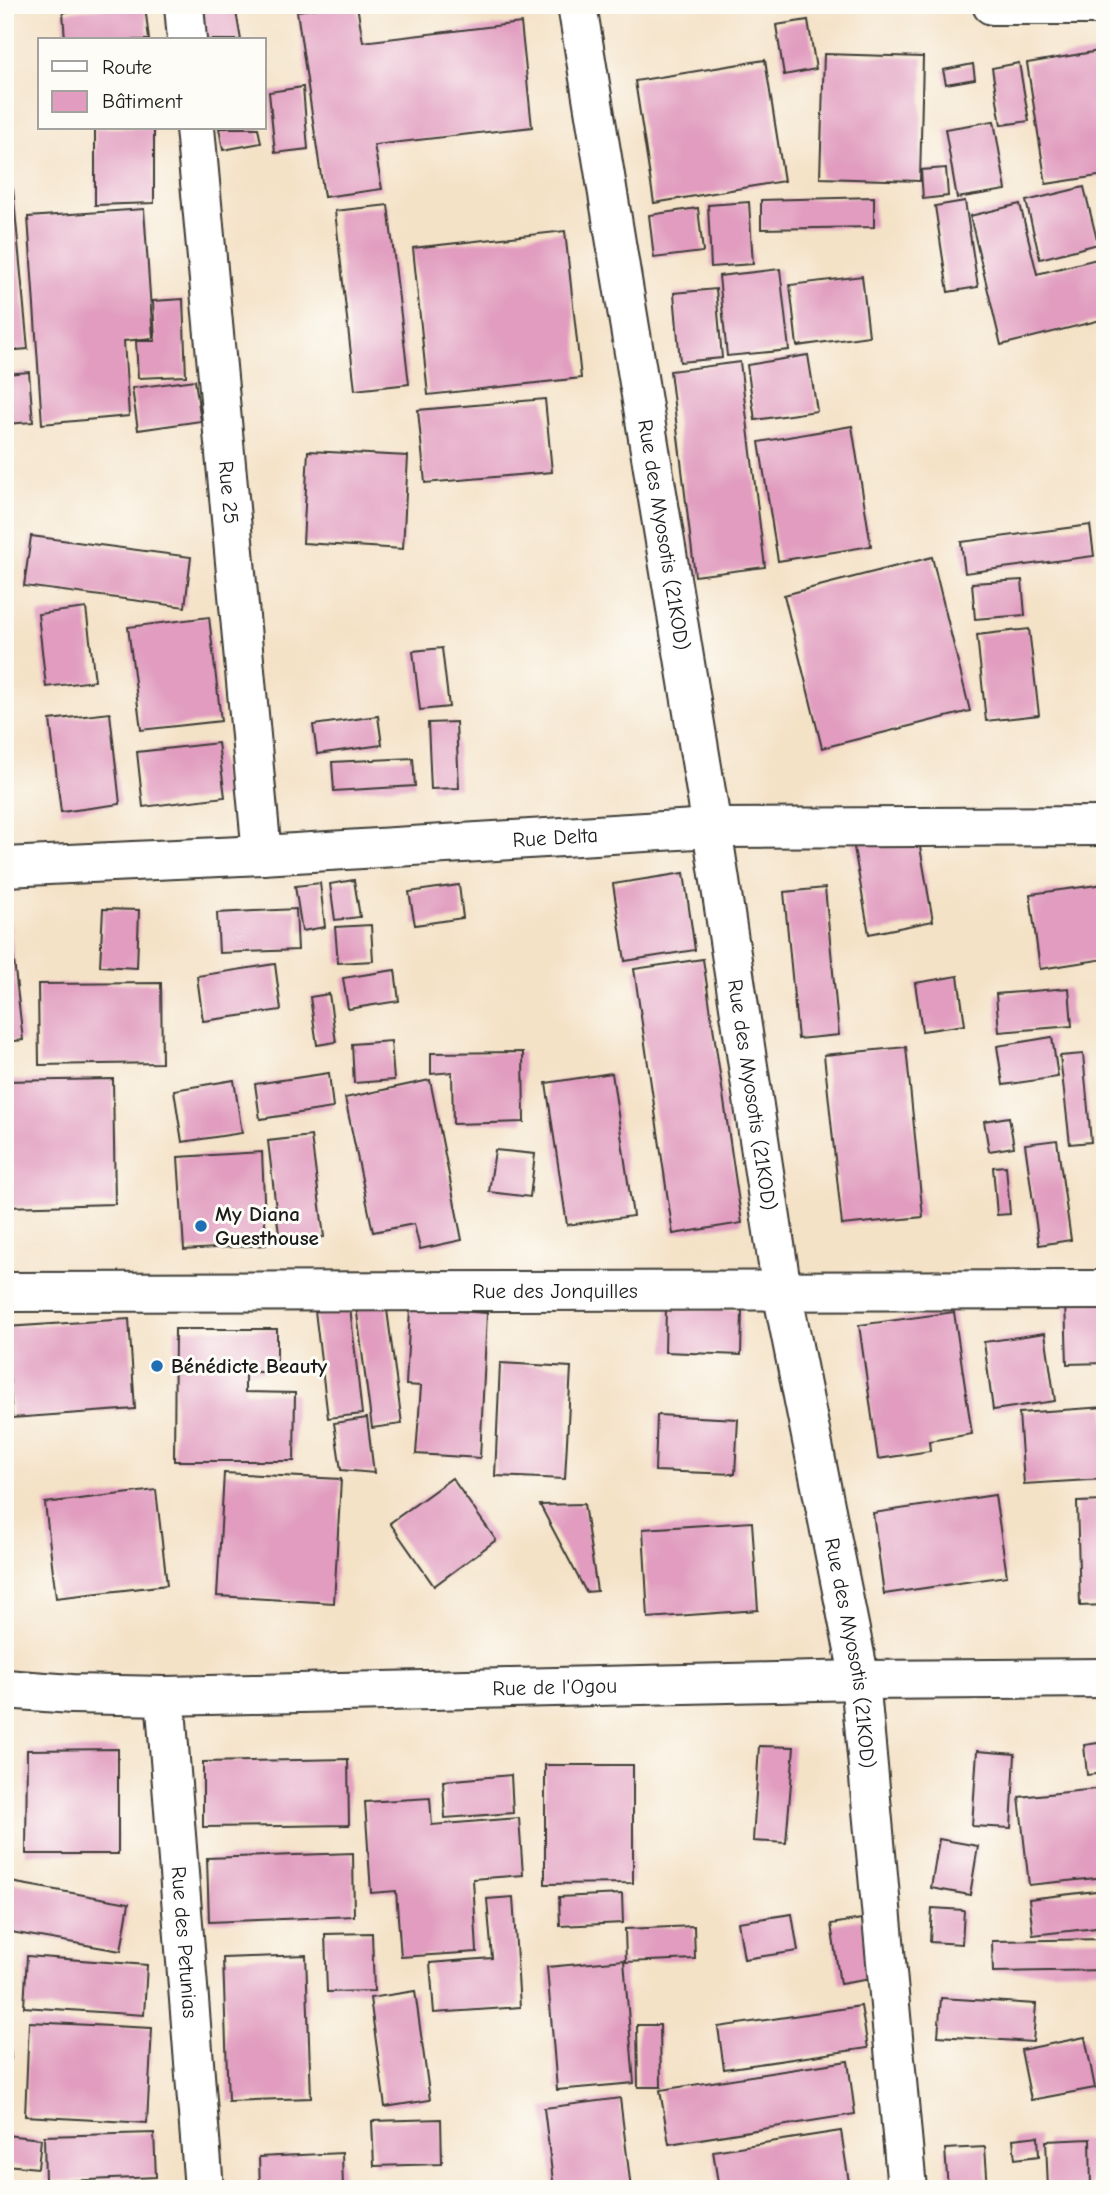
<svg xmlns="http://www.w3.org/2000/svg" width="1110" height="2194" font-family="'Comic Neue',sans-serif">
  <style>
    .building { fill: #e19cbf }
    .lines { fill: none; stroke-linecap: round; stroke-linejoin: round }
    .minor-casing { stroke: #3c3a36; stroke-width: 42 }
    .minor { stroke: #fff; stroke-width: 38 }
    .poi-dot { fill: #1f6fb2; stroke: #fdfcf7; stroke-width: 2.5 }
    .labels { text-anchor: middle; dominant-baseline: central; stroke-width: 6; stroke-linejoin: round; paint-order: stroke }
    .street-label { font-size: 21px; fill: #1c1c1c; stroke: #fdfcf7 }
    .poi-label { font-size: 21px; font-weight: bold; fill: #1c1c1c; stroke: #fdfcf7; text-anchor: start }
  </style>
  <rect width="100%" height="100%" fill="#fdfcf7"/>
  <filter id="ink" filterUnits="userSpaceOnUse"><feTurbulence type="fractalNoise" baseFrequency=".0143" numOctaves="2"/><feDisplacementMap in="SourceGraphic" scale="14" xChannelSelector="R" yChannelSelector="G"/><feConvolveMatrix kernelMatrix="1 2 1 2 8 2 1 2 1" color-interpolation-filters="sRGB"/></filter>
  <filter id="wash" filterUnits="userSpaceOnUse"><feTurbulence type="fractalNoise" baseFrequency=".00686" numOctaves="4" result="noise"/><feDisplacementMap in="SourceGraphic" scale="28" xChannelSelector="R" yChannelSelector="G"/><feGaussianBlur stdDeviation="1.57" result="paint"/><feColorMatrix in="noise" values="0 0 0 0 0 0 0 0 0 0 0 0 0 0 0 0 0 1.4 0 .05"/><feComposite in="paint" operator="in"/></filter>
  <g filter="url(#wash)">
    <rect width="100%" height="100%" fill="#f4e2c7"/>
    <g id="blocks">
      <path class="building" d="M 130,5 L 145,5 L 149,40 L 65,40 L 63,12 Z
        M 337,5 L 357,5 L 363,42 L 521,23 L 532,127 L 374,145 L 382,189 L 324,197 L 297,11 Z
        M 235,6 L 241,40 L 203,40 L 198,13 Z
        M 808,20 L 816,69 L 784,75 L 776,25 Z
        M 1105,50 L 1105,175 L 1046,184 L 1027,63 Z
        M 824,54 L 923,57 L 920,181 L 820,178 Z
        M 765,60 L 784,181 L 654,203 L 635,81 Z
        M 1019,63 L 1029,121 L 1001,125 L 992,68 Z
        M 973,64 L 975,79 L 946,84 L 943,70 Z
        M 303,87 L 308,149 L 275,153 L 269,92 Z
        M 994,121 L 1006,190 L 957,198 L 945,129 Z
        M 95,128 L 154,128 L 154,203 L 95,205 Z
        M 219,128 L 258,128 L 261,143 L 223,150 Z
        M 946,168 L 948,196 L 923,199 L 921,170 Z
        M 1084,187 L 1098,244 L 1040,259 L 1026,201 Z
        M 13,189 L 28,349 L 5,351 L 5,190 Z
        M 874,197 L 874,227 L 761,229 L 761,200 Z
        M 965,201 L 978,287 L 948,292 L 935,206 Z
        M 749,202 L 753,264 L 711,267 L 708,205 Z
        M 1020,204 L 1037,274 L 1105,257 L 1105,319 L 1001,345 L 970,216 Z
        M 388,205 L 409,384 L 355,390 L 335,211 Z
        M 698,208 L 703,252 L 654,258 L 649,215 Z
        M 144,209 L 153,338 L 124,341 L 129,416 L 42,424 L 28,217 Z
        M 565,231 L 581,378 L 428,395 L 413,248 Z
        M 780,269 L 789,350 L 727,356 L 719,276 Z
        M 862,276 L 869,336 L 797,346 L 790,285 Z
        M 716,289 L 722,358 L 680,362 L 674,293 Z
        M 183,299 L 186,376 L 138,378 L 136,341 L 155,341 L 153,301 Z
        M 808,355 L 817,411 L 755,420 L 747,365 Z
        M 740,362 L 765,567 L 695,576 L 670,371 Z
        M 29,372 L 33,422 L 5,424 L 5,374 Z
        M 195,380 L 201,421 L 138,430 L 132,388 Z
        M 545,399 L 552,472 L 425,483 L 418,410 Z
        M 852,426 L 871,546 L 778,561 L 759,442 Z
        M 308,451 L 408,456 L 403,549 L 303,543 Z
        M 1090,525 L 1094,556 L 965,573 L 961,542 Z
        M 31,536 L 191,557 L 185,607 L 24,586 Z
        M 932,557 L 970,711 L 822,748 L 784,595 Z
        M 1022,580 L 1025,615 L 975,619 L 972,583 Z
        M 86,608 L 95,681 L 46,687 L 38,614 Z
        M 209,617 L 221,721 L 141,730 L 128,627 Z
        M 1029,629 L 1039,715 L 986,721 L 977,635 Z
        M 442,648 L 449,707 L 420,710 L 413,651 Z
        M 110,713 L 120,804 L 61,812 L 50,720 Z
        M 378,716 L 382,745 L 317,754 L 313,725 Z
        M 456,722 L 459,788 L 431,789 L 428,723 Z
        M 218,743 L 225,797 L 143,807 L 137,752 Z
        M 413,758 L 415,786 L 334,791 L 332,762 Z
        M 917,830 L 933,921 L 869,934 L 853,842 Z
        M 684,873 L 695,950 L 625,961 L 613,884 Z
        M 354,880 L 360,917 L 335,920 L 330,884 Z
        M 320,883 L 325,927 L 302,931 L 295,886 Z
        M 1105,884 L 1105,959 L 1040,969 L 1030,894 Z
        M 459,885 L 463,918 L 415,925 L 409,892 Z
        M 825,888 L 839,1035 L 798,1039 L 784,892 Z
        M 7,899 L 23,1040 L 5,1042 L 5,900 Z
        M 103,909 L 139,910 L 137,968 L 100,966 Z
        M 296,909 L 298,950 L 219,953 L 217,913 Z
        M 371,925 L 373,961 L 338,963 L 335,927 Z
        M 703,959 L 742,1223 L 673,1234 L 634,969 Z
        M 275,964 L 281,1010 L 203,1021 L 197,976 Z
        M 395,970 L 399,1001 L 348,1009 L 343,978 Z
        M 958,976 L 965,1025 L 922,1031 L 915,983 Z
        M 161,983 L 162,1063 L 39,1065 L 38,984 Z
        M 1069,988 L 1072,1026 L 999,1032 L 996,994 Z
        M 329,994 L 336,1042 L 317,1045 L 310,997 Z
        M 1052,1037 L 1058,1077 L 1003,1085 L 997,1046 Z
        M 391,1041 L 394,1080 L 354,1083 L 352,1044 Z
        M 906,1047 L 923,1217 L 842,1225 L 824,1055 Z
        M 523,1052 L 524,1122 L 453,1124 L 452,1072 L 431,1074 L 431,1053 Z
        M 1083,1054 L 1091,1142 L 1070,1144 L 1060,1056 Z
        M 329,1073 L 333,1108 L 260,1119 L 255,1084 Z
        M 612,1073 L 633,1216 L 567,1225 L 546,1083 Z
        M 113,1079 L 115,1204 L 5,1207 L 5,1081 Z
        M 234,1080 L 242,1133 L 182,1142 L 174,1090 Z
        M 430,1080 L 462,1240 L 420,1249 L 414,1224 L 373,1232 L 345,1098 Z
        M 1009,1117 L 1014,1147 L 989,1151 L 984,1121 Z
        M 311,1136 L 324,1237 L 280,1243 L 268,1141 Z
        M 1057,1140 L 1071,1240 L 1039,1245 L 1025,1144 Z
        M 495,1150 L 535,1154 L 530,1197 L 489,1192 Z
        M 262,1152 L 266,1245 L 184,1250 L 178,1157 Z
        M 1006,1166 L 1010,1214 L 997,1215 L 993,1167 Z
        M 1105,1300 L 1105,1363 L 1067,1364 L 1065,1301 Z
        M 386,1302 L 402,1424 L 372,1428 L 356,1306 Z
        M 350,1307 L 362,1414 L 328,1418 L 315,1311 Z
        M 410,1308 L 487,1313 L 480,1458 L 416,1454 L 421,1386 L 406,1385 Z
        M 666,1308 L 742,1310 L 741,1355 L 665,1352 Z
        M 954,1312 L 972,1434 L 929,1441 L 930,1451 L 878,1459 L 859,1325 Z
        M 129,1319 L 135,1409 L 12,1418 L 6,1327 Z
        M 175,1329 L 277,1329 L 277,1372 L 245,1372 L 245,1392 L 295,1393 L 294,1461 L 174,1461 Z
        M 1045,1333 L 1055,1401 L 993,1410 L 984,1342 Z
        M 500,1363 L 571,1367 L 565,1479 L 495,1476 Z
        M 1105,1407 L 1105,1479 L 1024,1484 L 1019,1413 Z
        M 657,1415 L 738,1419 L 735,1474 L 655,1471 Z
        M 367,1418 L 374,1473 L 341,1470 L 334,1423 Z
        M 224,1473 L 341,1479 L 334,1603 L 217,1596 Z
        M 452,1478 L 496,1540 L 434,1586 L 390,1523 Z
        M 156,1490 L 167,1585 L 56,1598 L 45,1503 Z
        M 995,1495 L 1007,1576 L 884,1594 L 873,1513 Z
        M 1105,1501 L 1105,1605 L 1080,1606 L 1077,1502 Z
        M 584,1504 L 597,1591 L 586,1592 L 540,1505 Z
        M 752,1522 L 758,1610 L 648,1618 L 643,1529 Z
        M 1105,1742 L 1105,1773 L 1087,1775 L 1084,1745 Z
        M 759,1746 L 794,1747 L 786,1843 L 753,1841 Z
        M 118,1749 L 118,1854 L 26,1854 L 27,1750 Z
        M 977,1751 L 1015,1754 L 1011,1828 L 972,1826 Z
        M 348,1759 L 349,1825 L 203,1827 L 203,1762 Z
        M 545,1765 L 633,1765 L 633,1883 L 545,1884 Z
        M 511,1775 L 513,1813 L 445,1818 L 443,1781 Z
        M 1096,1789 L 1105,1877 L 1029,1885 L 1019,1797 Z
        M 430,1798 L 432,1825 L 519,1818 L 523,1875 L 473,1879 L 477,1952 L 401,1957 L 396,1891 L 371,1893 L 365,1802 Z
        M 939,1839 L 978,1846 L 970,1895 L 931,1888 Z
        M 353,1853 L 354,1916 L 209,1922 L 207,1858 Z
        M 5,1881 L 129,1903 L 121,1951 L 5,1931 Z
        M 1105,1890 L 1105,1927 L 1033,1935 L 1029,1899 Z
        M 622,1894 L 623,1923 L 560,1926 L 559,1897 Z
        M 513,1897 L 520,2007 L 434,2013 L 430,1963 L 492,1958 L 487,1899 Z
        M 932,1908 L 964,1910 L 962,1944 L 930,1942 Z
        M 792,1914 L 798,1951 L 744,1959 L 738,1922 Z
        M 862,1919 L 871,1979 L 840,1984 L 831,1924 Z
        M 694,1926 L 695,1959 L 626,1962 L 625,1929 Z
        M 372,1933 L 374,1991 L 327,1992 L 325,1934 Z
        M 1105,1939 L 1105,1970 L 993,1972 L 992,1941 Z
        M 306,1955 L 311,2098 L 228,2101 L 223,1958 Z
        M 27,1956 L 147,1965 L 144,2015 L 24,2007 Z
        M 624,1960 L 634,2083 L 557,2090 L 547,1967 Z
        M 415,1991 L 430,2100 L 385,2107 L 370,1998 Z
        M 941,1998 L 1036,2004 L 1033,2042 L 938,2036 Z
        M 861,2006 L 868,2048 L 724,2069 L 718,2027 Z
        M 7,2014 L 11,2059 L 5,2059 L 5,2015 Z
        M 29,2022 L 152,2028 L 147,2123 L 25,2116 Z
        M 637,2025 L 660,2025 L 661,2087 L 638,2087 Z
        M 1085,2037 L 1095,2088 L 1031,2100 L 1021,2050 Z
        M 848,2061 L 855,2114 L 669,2144 L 660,2090 Z
        M 620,2098 L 631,2189 L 554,2189 L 544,2108 Z
        M 441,2119 L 442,2164 L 374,2166 L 372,2121 Z
        M 841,2131 L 850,2189 L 719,2189 L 713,2151 Z
        M 154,2133 L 156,2177 L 45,2182 L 44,2136 Z
        M 5,2135 L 41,2139 L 38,2168 L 5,2165 Z
        M 1038,2136 L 1039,2156 L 1015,2159 L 1013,2139 Z
        M 1090,2139 L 1091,2189 L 1048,2189 L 1046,2141 Z
        M 985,2147 L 988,2189 L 948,2189 L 945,2149 Z
        M 342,2153 L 343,2189 L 260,2189 L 259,2157 Z"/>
    </g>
  </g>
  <g filter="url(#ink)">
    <use href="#blocks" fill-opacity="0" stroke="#3c3a36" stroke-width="2"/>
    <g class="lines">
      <g class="minor-casing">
        <g id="minor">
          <path d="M 184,5 L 187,40"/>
          <path id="s1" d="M 577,5 L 712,828 L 782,1291 L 860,1680 L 907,2189"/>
          <path d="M 992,5 L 1105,5"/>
          <path id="s2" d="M 195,128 L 262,855"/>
          <path id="s3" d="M 5,867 L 262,855 L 712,828 L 1105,826"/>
          <path id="s4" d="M 5,1292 L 1105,1290"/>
          <path id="s5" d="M 5,1689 L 72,1694 L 165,1696 L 860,1680 L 1105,1678"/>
          <path id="s6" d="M 165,1696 L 204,2189"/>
        </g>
      </g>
      <use href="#minor" class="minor"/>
    </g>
  </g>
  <g class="poi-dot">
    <circle cx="201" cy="1226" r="7"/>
    <circle cx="157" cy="1366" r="7"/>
  </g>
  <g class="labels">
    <g class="street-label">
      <text stroke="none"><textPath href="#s2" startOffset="366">Rue 25</textPath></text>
      <text stroke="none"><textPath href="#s1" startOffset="537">Rue des Myosotis (21KOD)</textPath></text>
      <text stroke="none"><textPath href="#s3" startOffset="551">Rue Delta</textPath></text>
      <text stroke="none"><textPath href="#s1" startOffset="1104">Rue des Myosotis (21KOD)</textPath></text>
      <text stroke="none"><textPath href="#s4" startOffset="550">Rue des Jonquilles</textPath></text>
      <text stroke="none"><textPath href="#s1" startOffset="1671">Rue des Myosotis (21KOD)</textPath></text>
      <text stroke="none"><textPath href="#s5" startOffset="550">Rue de l'Ogou</textPath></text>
      <text stroke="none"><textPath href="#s6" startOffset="247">Rue des Petunias</textPath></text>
    </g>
    <g class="poi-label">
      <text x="215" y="1214">My Diana<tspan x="215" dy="24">Guesthouse</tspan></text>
      <text x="171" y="1366">Bénédicte Beauty</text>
    </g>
  </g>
  <rect width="1110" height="2194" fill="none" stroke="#fdfcf7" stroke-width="28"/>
  <rect x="38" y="38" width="228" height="91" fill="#fdfcf7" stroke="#a3a29f" stroke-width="2"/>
  <rect x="52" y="61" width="35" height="10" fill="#ffffff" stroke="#a3a29f" stroke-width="2"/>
  <text x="102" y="74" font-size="21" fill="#1c1c1c">Route</text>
  <rect x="52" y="91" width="35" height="21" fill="#e19cbf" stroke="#a3a29f" stroke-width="2"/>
  <text x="102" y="108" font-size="21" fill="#1c1c1c">Bâtiment</text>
</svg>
